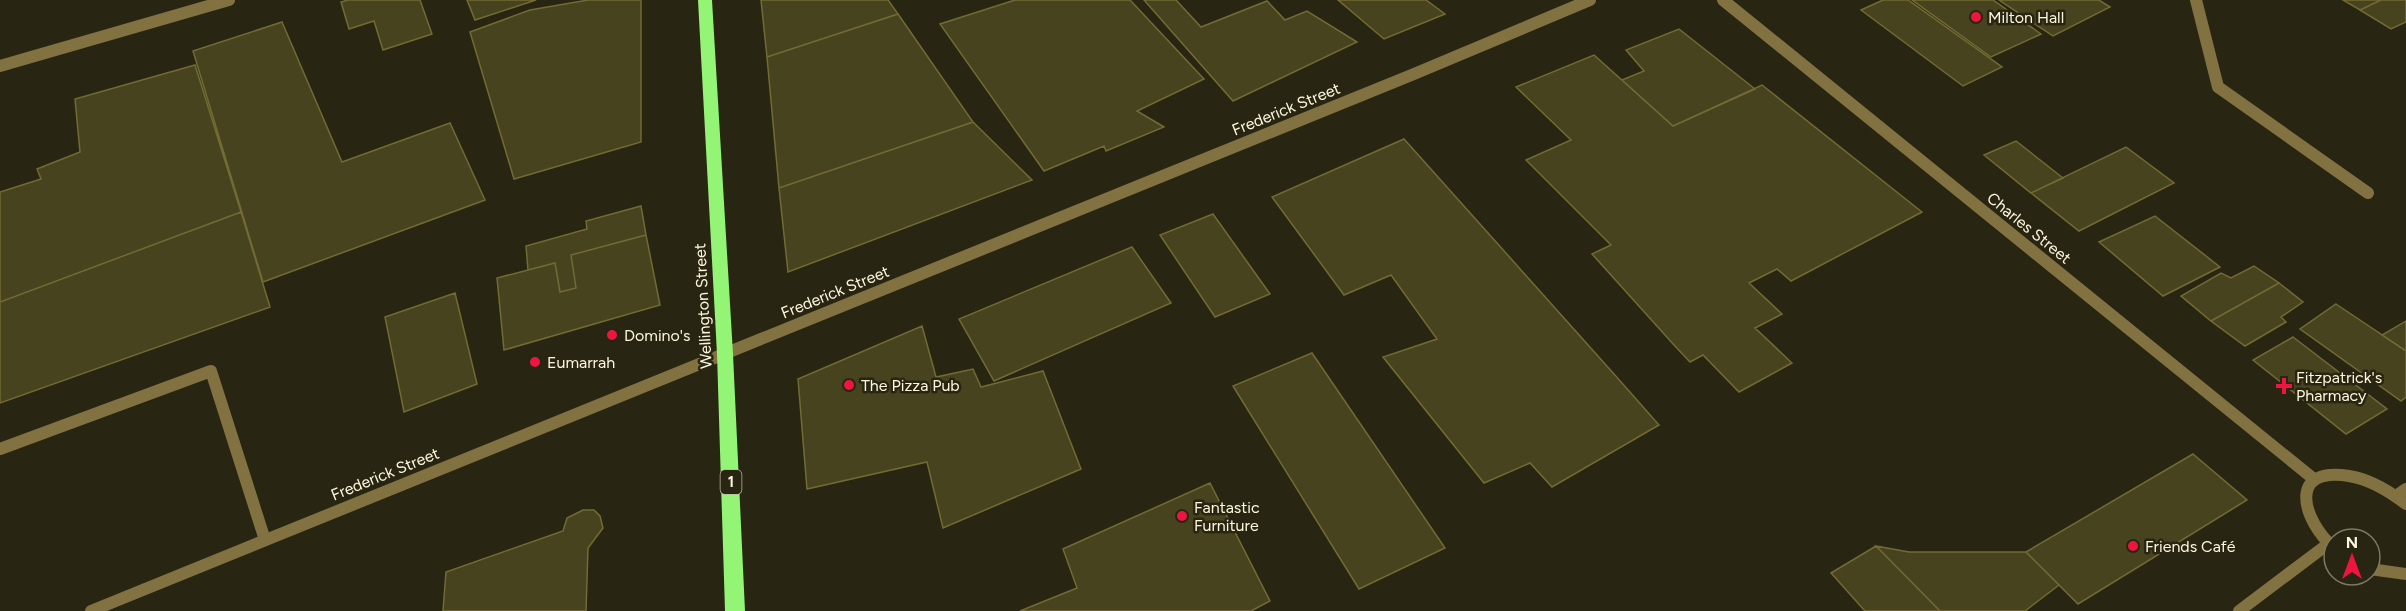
<svg xmlns="http://www.w3.org/2000/svg" width="2406" height="611" font-family="Figtree,sans-serif">
  <style>
    .building { fill: #47431f; stroke: #726b33; stroke-width: 1.5 }
    .lines { fill: none; stroke-linecap: round; stroke-linejoin: round }
    .service { stroke: #837241; stroke-width: 12 }
    .minor { stroke: #837241; stroke-width: 12 }
    .tertiary { stroke: #837241; stroke-width: 12 }
    .trunk { fill: #94f475; fill-rule: evenodd }
    .poi-dot { fill: #ee1541; stroke: #282512; stroke-width: 2 }
    .labels { text-anchor: middle; dominant-baseline: central; stroke-width: 5; stroke-linejoin: round; paint-order: stroke }
    .shield { fill: #282512; stroke: #bcb79f; stroke-width: 1.5 }
    .shield-label { font-size: 15px; font-weight: bold; fill: #fcf6db }
    .poi-label { font-size: 16px; fill: #fcf6db; stroke: #282512; text-anchor: start }
    .street-label { font-size: 16px; fill: #fcf6db; stroke: #282512 }
  </style>
  <rect width="100%" height="100%" fill="#282512"/>
  <path class="building" d="M 348,0 L 420,0 L 432,34 L 383,50 L 374,21 L 349,29 L 341,2 Z
    M 467,0 L 536,0 L 475,20 Z
    M 588,0 L 641,0 L 641,142 L 514,179 L 470,32 L 530,10 Z
    M 761,0 L 888,0 L 898,14 L 767,57 Z
    M 1015,0 L 1130,0 L 1204,79 L 1137,111 L 1164,127 L 1106,151 L 1104,146 L 1044,171 L 940,24 Z
    M 1144,0 L 1176,0 L 1201,27 L 1267,1 L 1285,20 L 1307,11 L 1357,42 L 1233,101 Z
    M 1338,0 L 1426,0 L 1445,14 L 1384,39 Z
    M 1883,0 L 1908,0 L 2002,67 L 1963,86 L 1861,10 Z
    M 1912,0 L 1993,0 L 2041,34 L 1991,57 Z
    M 1999,0 L 2099,0 L 2110,7 L 2053,36 Z
    M 2343,0 L 2381,0 L 2360,10 Z
    M 2381,0 L 2406,0 L 2406,22 L 2391,29 L 2360,10 Z
    M 898,14 L 973,122 L 779,188 L 767,57 Z
    M 282,22 L 342,162 L 450,123 L 485,200 L 263,282 L 193,51 Z
    M 1679,29 L 1755,89 L 1673,126 L 1622,80 L 1644,71 L 1626,50 Z
    M 1594,55 L 1673,126 L 1762,85 L 1922,212 L 1791,281 L 1777,269 L 1749,283 L 1782,314 L 1755,328 L 1792,363 L 1739,392 L 1703,355 L 1690,362 L 1674,345 L 1592,254 L 1611,245 L 1526,160 L 1571,140 L 1516,87 Z
    M 195,65 L 241,212 L 0,302 L 0,192 L 41,179 L 37,169 L 80,152 L 75,99 Z
    M 973,122 L 1032,180 L 788,272 L 779,188 Z
    M 1404,139 L 1614,374 L 1659,425 L 1552,487 L 1530,463 L 1484,483 L 1383,357 L 1437,339 L 1391,275 L 1344,295 L 1272,197 Z
    M 2016,141 L 2063,178 L 2031,193 L 1984,155 Z
    M 2126,147 L 2174,183 L 2079,231 L 2031,193 Z
    M 641,206 L 646,235 L 571,255 L 576,288 L 560,292 L 555,263 L 528,270 L 526,246 L 587,229 L 586,221 Z
    M 241,212 L 270,307 L 0,403 L 0,302 Z
    M 1213,214 L 1270,294 L 1215,317 L 1160,235 Z
    M 2155,216 L 2220,267 L 2163,296 L 2099,242 Z
    M 646,235 L 660,305 L 504,350 L 497,278 L 555,263 L 560,292 L 576,288 L 571,255 Z
    M 1132,247 L 1171,303 L 994,381 L 959,319 Z
    M 2254,266 L 2279,283 L 2211,321 L 2181,296 L 2221,273 L 2231,278 Z
    M 2279,283 L 2303,302 L 2281,317 L 2286,322 L 2245,346 L 2211,321 Z
    M 455,293 L 477,384 L 404,412 L 385,317 Z
    M 2336,304 L 2406,351 L 2406,397 L 2401,401 L 2300,329 Z
    M 2406,321 L 2406,351 L 2382,335 Z
    M 922,326 L 936,377 L 973,369 L 981,387 L 1043,371 L 1081,469 L 943,528 L 927,462 L 807,489 L 798,379 Z
    M 2293,337 L 2387,409 L 2346,434 L 2253,360 Z
    M 1312,353 L 1445,548 L 1359,589 L 1233,386 Z
    M 2193,454 L 2247,500 L 2078,604 L 2026,552 Z
    M 1210,483 L 1270,601 L 1251,611 L 1020,611 L 1077,588 L 1063,549 Z
    M 583,510 L 594,510 L 600,516 L 603,528 L 588,548 L 586,611 L 443,611 L 446,572 L 563,531 L 567,518 Z
    M 1876,546 L 1909,552 L 2026,552 L 2059,585 L 2025,611 L 1940,611 Z
    M 1876,546 L 1940,611 L 1865,611 L 1831,573 Z"/>
  <g class="lines">
    <path class="service" d="M 2196,0 L 2218,87 L 2368,193
      M 0,449 L 211,371 L 265,540"/>
    <path class="minor" d="M 0,66 L 229,0
      M 2396,496 L 2406,489
      M 91,611 L 1414,74 L 1590,0
      M 2239,611 L 2328,544"/>
    <path class="tertiary" d="M 1723,0 L 2315,480
      M 2334,548 C 2303,521 2286,466 2349,476 C 2370,479 2389,491 2406,504
      M 2370,569 L 2406,574"/>
    <path class="trunk" d="M 698,0 L 712,0 L 733,354 L 745,611 L 725,611 L 717,354 Z"/>
  </g>
  <g class="poi-dot">
    <circle cx="1976" cy="17" r="6"/>
    <circle cx="612" cy="335" r="6"/>
    <circle cx="535" cy="362" r="6"/>
    <circle cx="849" cy="385" r="6"/>
    <path d="M2281 377h6v6h6v6h-6v6h-6v-6h-6v-6h6z"/>
    <circle cx="1182" cy="516" r="6"/>
    <circle cx="2133" cy="546" r="6"/>
  </g>
  <g class="labels">
    <rect class="shield" x="720.5" y="470" width="21" height="24" rx="4.5"/>
    <g class="shield-label">
      <text x="731" y="482">1</text>
    </g>
    <g class="poi-label">
      <text x="1988" y="17">Milton Hall</text>
      <text x="624" y="335">Domino's</text>
      <text x="547" y="362">Eumarrah</text>
      <text x="2296" y="377">Fitzpatrick's<tspan x="2296" dy="18">Pharmacy</tspan></text>
      <text x="861" y="385">The Pizza Pub</text>
      <text x="1194" y="507">Fantastic<tspan x="1194" dy="18">Furniture</tspan></text>
      <text x="2145" y="546">Friends Café</text>
    </g>
    <g class="street-label">
      <text transform="translate(1286 109) rotate(-22)">Frederick Street</text>
      <text transform="translate(2029 228) rotate(39)">Charles Street</text>
      <text transform="translate(835 292) rotate(-22)">Frederick Street</text>
      <text transform="translate(703 306) rotate(-93)">Wellington Street</text>
      <text transform="translate(385 474) rotate(-22)">Frederick Street</text>
    </g>
  </g>
  <g transform="translate(2352 557)"><circle r="28" fill="#282512" stroke="#7d7962" stroke-width="1.5"/>
  <path d="M0-4.5L10 22L0 15L-10 22Z" fill="#ee1541"/>
  <text y="-9" font-size="16" font-weight="bold" text-anchor="middle" fill="#fcf6db">N</text>
  </g>
</svg>
